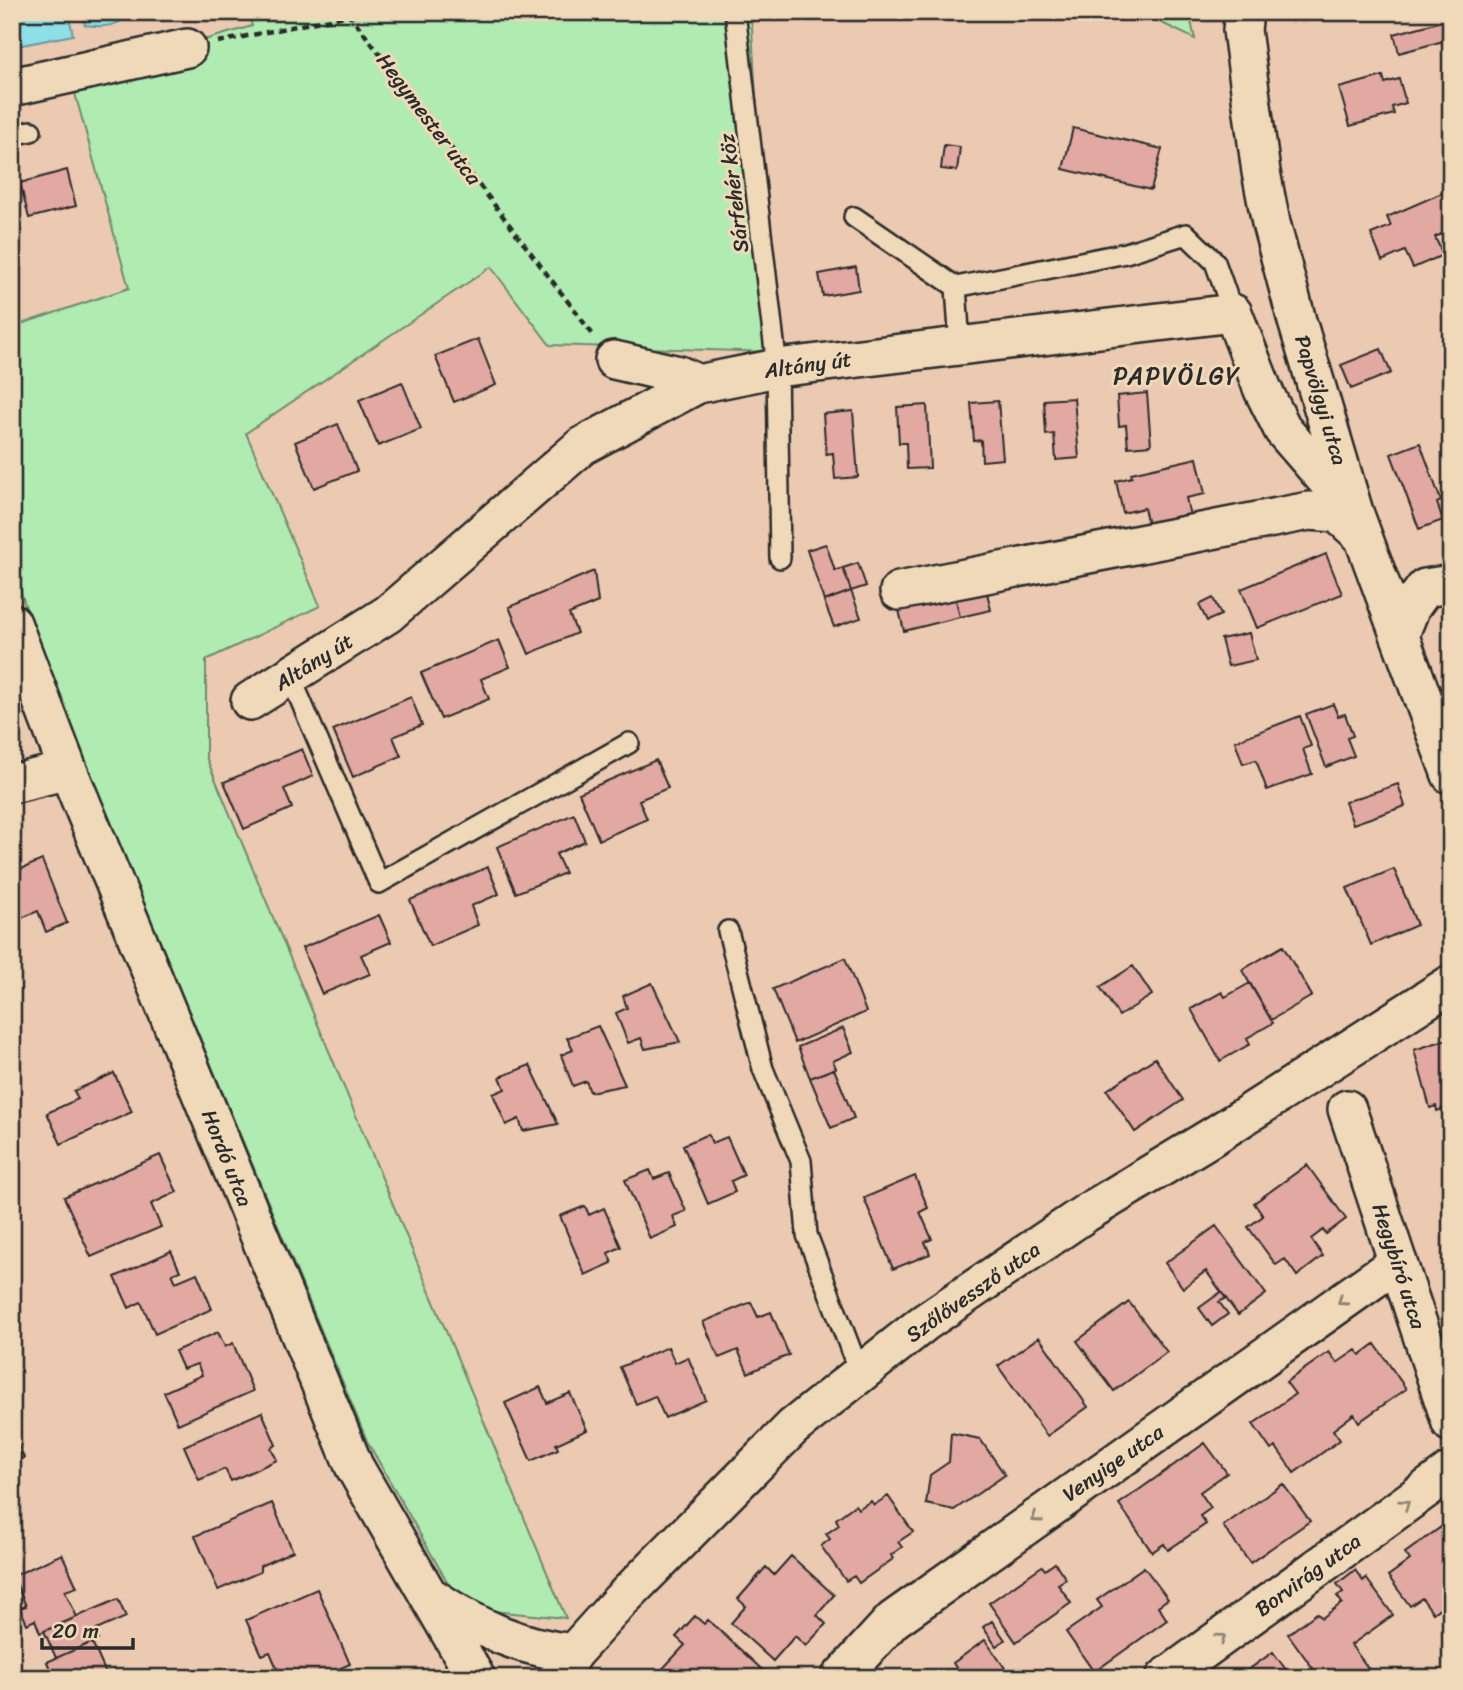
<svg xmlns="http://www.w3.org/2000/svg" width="1463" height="1690" font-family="Sriracha,sans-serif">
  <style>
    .green { fill: #b0ebb1; stroke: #6e8b6e; stroke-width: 2 }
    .water { fill: #8fe0e6; stroke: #67989b; stroke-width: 2 }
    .building { fill: #e2a8a2; stroke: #2b2b2b; stroke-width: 2 }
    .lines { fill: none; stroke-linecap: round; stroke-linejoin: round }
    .service-casing { stroke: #2b2b2b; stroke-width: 24 }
    .minor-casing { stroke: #2b2b2b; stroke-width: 42 }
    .path { stroke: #2b2b2b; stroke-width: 4.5; stroke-dasharray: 7 5; stroke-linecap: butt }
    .service { stroke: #efd9b8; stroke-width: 19 }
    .minor { stroke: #efd9b8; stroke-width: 37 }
    .oneway { stroke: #8d8272 }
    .labels { text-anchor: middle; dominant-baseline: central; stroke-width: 6; stroke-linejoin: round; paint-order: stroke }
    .street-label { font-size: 21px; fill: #2b2b2b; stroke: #efd9b8 }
    .quarter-label { font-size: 24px; letter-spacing: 2px; fill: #2b2b2b; stroke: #efd9b8 }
  </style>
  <rect width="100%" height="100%" fill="#ebcab1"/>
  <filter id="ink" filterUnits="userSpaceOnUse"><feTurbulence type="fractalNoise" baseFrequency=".0143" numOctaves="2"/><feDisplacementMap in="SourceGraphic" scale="14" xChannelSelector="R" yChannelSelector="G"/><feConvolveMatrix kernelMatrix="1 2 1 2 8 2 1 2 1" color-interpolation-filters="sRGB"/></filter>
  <g filter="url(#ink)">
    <path class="green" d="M 248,12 L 751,12 L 771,352 L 550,345 L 491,267 L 246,433 L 320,606 L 206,660 L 206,757 L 566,1618 L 462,1608 L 367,1441 L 40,652 L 12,564 L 12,327 L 129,288 L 71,79 L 252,26 Z
      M 1139,12 L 1189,12 L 1195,39 Z"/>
    <path class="water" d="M 12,12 L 68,12 L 73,35 L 12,47 Z
      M 83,12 L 134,12 C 118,26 106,28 85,25 Z"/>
    <path class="building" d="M 1446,20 L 1451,39 L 1399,53 L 1394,34 Z
      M 1383,76 L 1385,83 L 1399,79 L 1406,103 L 1392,107 L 1394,114 L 1350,126 L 1339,88 Z
      M 1073,128 L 1162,149 L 1151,190 L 1063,169 Z
      M 944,145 L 960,147 L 957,171 L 941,169 Z
      M 67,170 L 76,206 L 29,218 L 20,183 Z
      M 1451,189 L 1451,230 L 1435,237 L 1443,255 L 1413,268 L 1405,251 L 1382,261 L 1371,234 L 1391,226 L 1387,217 Z
      M 856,267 L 859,290 L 823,296 L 819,274 Z
      M 478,339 L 496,385 L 454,402 L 435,356 Z
      M 1381,349 L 1391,373 L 1351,389 L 1341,365 Z
      M 402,382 L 421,429 L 378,446 L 359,400 Z
      M 1147,393 L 1151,445 L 1128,447 L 1126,425 L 1119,426 L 1117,396 Z
      M 1074,398 L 1079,458 L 1056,460 L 1054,434 L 1046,435 L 1044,400 Z
      M 998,401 L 1003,459 L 982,461 L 981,440 L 974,441 L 971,403 Z
      M 927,405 L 930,468 L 907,469 L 906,443 L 899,443 L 897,407 Z
      M 853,411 L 858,477 L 835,479 L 833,453 L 826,454 L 823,414 Z
      M 338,424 L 357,471 L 314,488 L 295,442 Z
      M 1420,443 L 1441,501 L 1437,503 L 1443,520 L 1419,529 L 1391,454 Z
      M 1197,458 L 1205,494 L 1186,498 L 1191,520 L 1149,529 L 1144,508 L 1123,513 L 1116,481 L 1132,477 L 1131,473 Z
      M 826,544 L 835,571 L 843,568 L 851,591 L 824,601 L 807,550 Z
      M 1326,554 L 1342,594 L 1257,628 L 1241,589 Z
      M 858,563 L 866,586 L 851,591 L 843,568 Z
      M 594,571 L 598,602 L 569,614 L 577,633 L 529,654 L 509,607 Z
      M 985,584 L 991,610 L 960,617 L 954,592 Z
      M 851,591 L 861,618 L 834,627 L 824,601 Z
      M 954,592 L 960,617 L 904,631 L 898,606 Z
      M 1213,598 L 1221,615 L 1207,621 L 1199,605 Z
      M 1249,633 L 1256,660 L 1228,666 L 1221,639 Z
      M 499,640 L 510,667 L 481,679 L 489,699 L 441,719 L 421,673 Z
      M 411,697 L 422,725 L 393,737 L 401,756 L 353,777 L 333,730 Z
      M 1333,704 L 1338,716 L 1345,714 L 1353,736 L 1347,738 L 1354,756 L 1326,767 L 1306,714 Z
      M 1300,716 L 1311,746 L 1303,749 L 1312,774 L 1267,790 L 1256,760 L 1243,764 L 1235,741 Z
      M 302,749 L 313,776 L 284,789 L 292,808 L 244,829 L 224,782 Z
      M 656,760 L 668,788 L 639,800 L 647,819 L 599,840 L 579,793 Z
      M 1398,784 L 1405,806 L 1353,824 L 1345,802 Z
      M 574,814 L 585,841 L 556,854 L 565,873 L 516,893 L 497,847 Z
      M 42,860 L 67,923 L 46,932 L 38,911 L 12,922 L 12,873 Z
      M 488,867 L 499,894 L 471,906 L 478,925 L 430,946 L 410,900 Z
      M 1394,869 L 1417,925 L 1371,945 L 1347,888 Z
      M 379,915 L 391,942 L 361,955 L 370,974 L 322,994 L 302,948 Z
      M 1283,946 L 1312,996 L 1271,1020 L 1242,970 Z
      M 845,958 L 866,1012 L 795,1043 L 773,989 Z
      M 1133,966 L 1152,995 L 1119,1016 L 1100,987 Z
      M 652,983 L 680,1042 L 645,1049 L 641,1038 L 628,1043 L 616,1013 L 627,1008 L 623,996 Z
      M 1250,983 L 1273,1023 L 1247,1038 L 1250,1044 L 1220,1061 L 1191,1009 L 1222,992 L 1225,997 Z
      M 598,1026 L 625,1085 L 590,1092 L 586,1081 L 573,1086 L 561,1055 L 573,1050 L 567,1038 Z
      M 843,1028 L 853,1052 L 833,1061 L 836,1068 L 810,1078 L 798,1047 Z
      M 1451,1038 L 1451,1106 L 1437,1111 L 1436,1106 L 1430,1108 L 1414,1050 Z
      M 1155,1058 L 1183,1100 L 1135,1132 L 1107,1090 Z
      M 530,1065 L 558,1124 L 523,1131 L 519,1119 L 506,1125 L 493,1094 L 505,1089 L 500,1077 Z
      M 834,1069 L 854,1118 L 831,1128 L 810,1078 Z
      M 114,1073 L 132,1112 L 61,1144 L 47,1113 L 78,1099 L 74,1091 Z
      M 1451,1106 L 1451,1130 L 1444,1109 Z
      M 708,1134 L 712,1143 L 727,1137 L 744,1175 L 731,1181 L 735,1192 L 708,1204 L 683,1145 Z
      M 160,1155 L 177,1192 L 151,1204 L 161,1227 L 91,1257 L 64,1197 Z
      M 1307,1165 L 1346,1219 L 1326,1234 L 1323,1230 L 1311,1239 L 1323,1256 L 1297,1276 L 1285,1259 L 1276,1265 L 1248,1227 L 1263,1216 L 1254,1203 Z
      M 650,1170 L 654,1179 L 669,1173 L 686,1211 L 673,1216 L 677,1227 L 650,1239 L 625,1180 Z
      M 915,1176 L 928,1208 L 920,1212 L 932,1239 L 925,1242 L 930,1254 L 893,1269 L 864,1198 Z
      M 585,1206 L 589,1215 L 604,1208 L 621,1247 L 608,1253 L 612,1263 L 585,1275 L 560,1216 Z
      M 1216,1226 L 1266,1294 L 1238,1315 L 1206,1271 L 1183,1288 L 1165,1263 Z
      M 171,1251 L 180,1271 L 172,1274 L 176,1282 L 197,1273 L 212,1309 L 155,1334 L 141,1302 L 129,1308 L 115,1277 Z
      M 1221,1292 L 1226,1298 L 1219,1302 L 1228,1314 L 1212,1326 L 1199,1308 Z
      M 751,1302 L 758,1317 L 771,1312 L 789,1355 L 748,1373 L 738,1350 L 719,1358 L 703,1322 Z
      M 1129,1302 L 1167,1352 L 1114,1391 L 1077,1341 Z
      M 218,1332 L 225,1347 L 233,1343 L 253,1391 L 178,1424 L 164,1392 L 202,1375 L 197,1364 L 183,1369 L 175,1351 Z
      M 1039,1337 L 1088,1407 L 1047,1436 L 998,1366 Z
      M 1375,1344 L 1406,1389 L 1359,1422 L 1354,1414 L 1333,1430 L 1340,1440 L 1294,1473 L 1276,1447 L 1271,1450 L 1253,1424 L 1295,1394 L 1286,1382 L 1329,1352 L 1337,1363 L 1356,1350 L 1360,1355 Z
      M 668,1347 L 675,1363 L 688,1357 L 706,1400 L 665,1418 L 655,1396 L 636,1404 L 620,1367 Z
      M 540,1387 L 547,1403 L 570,1393 L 587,1430 L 556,1444 L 558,1449 L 531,1461 L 505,1403 Z
      M 262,1412 L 276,1445 L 271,1448 L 277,1460 L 231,1481 L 225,1469 L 199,1480 L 184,1446 Z
      M 12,1431 L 24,1458 L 12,1464 Z
      M 951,1433 L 980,1439 L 1005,1475 L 954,1510 L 926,1504 L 930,1475 L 949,1462 Z
      M 1205,1443 L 1227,1473 L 1200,1492 L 1211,1508 L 1200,1516 L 1206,1524 L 1168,1550 L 1164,1544 L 1152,1552 L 1119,1504 Z
      M 1283,1484 L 1310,1521 L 1250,1563 L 1223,1526 Z
      M 888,1496 L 913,1532 L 898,1542 L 902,1547 L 891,1555 L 893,1559 L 859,1583 L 854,1576 L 846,1581 L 821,1546 L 830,1539 L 826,1534 L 839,1525 L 836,1519 L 855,1505 L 858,1509 L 871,1501 L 874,1505 Z
      M 272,1503 L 293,1551 L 260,1566 L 260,1572 L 218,1590 L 195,1536 Z
      M 1448,1522 L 1451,1526 L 1451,1611 L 1445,1604 L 1433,1613 L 1422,1598 L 1410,1606 L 1388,1576 L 1410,1560 L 1405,1553 Z
      M 62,1554 L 77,1587 L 65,1591 L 77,1617 L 40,1633 L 35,1620 L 27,1624 L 20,1608 L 26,1606 L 13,1576 Z
      M 791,1556 L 834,1595 L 817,1615 L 826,1624 L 806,1646 L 795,1636 L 773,1661 L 731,1623 L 746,1606 L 738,1599 L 766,1567 L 774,1575 Z
      M 1055,1563 L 1066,1579 L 1058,1584 L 1071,1603 L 1016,1642 L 989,1603 L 1042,1566 L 1045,1570 Z
      M 1144,1567 L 1168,1599 L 1158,1606 L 1167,1620 L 1094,1672 L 1066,1632 L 1102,1607 L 1097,1600 Z
      M 1355,1570 L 1363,1581 L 1366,1578 L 1393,1615 L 1351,1645 L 1368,1668 L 1355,1678 L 1320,1678 L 1288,1634 L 1317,1613 L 1322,1618 L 1342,1603 L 1337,1596 L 1343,1592 L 1337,1584 Z
      M 317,1589 L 350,1664 L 318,1678 L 281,1678 L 270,1652 L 262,1655 L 246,1620 Z
      M 118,1599 L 126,1617 L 94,1631 L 98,1640 L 56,1658 L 44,1631 Z
      M 695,1616 L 704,1624 L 708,1620 L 769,1676 L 654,1678 L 685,1645 L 676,1637 Z
      M 992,1621 L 1005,1640 L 996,1646 L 983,1627 Z
      M 985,1640 L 1012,1678 L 959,1678 L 961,1676 L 953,1663 Z
      M 92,1642 L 108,1678 L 54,1678 L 47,1662 Z
      M 1273,1652 L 1292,1678 L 1237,1678 Z"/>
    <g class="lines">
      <g class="service-casing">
        <path id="service" d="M 735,12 L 777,368 L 780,558
          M 12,135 L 31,131
          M 854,217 L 956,287 L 1126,253 L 1186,234 L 1215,262 L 1233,313
          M 956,287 L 960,346
          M 291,678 L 379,883 L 629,743
          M 728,931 L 763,1069 L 801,1161 L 807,1235 L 860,1374"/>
      </g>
      <g class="minor-casing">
        <path id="minor" d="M 1244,12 L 1242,30 L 1261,172 L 1271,223 L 1297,321 L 1354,512 L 1451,775
          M 12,87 L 187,48
          M 614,360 L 679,375 L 698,384
          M 899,591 L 1309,511 L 1337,513 L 1360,534
          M 12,623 L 68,770 L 354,1466 L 476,1678
          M 1401,632 L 1411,607 L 1425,588 L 1451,584
          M 250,701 L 388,614 L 582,446 L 698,384 L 777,368 L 1233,313 L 1263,390 L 1283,430 L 1354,512
          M 12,784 L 68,770
          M 1347,1109 L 1451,1423
          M 433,1598 C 478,1628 519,1647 573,1653
          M 558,1678 L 573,1653 L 620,1601 L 793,1427 L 924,1323 L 1086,1213 L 1215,1135 L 1451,984
          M 840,1678 L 893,1620 L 1398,1262
          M 1165,1678 L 1451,1471"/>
      </g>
      <path class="path" d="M 218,42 L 350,15 L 594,336"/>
      <use href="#service" class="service"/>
      <use href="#minor" class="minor"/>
    </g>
    <defs><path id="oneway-chevron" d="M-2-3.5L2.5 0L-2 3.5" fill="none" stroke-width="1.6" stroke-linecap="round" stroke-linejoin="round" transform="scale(1.75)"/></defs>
    <g class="oneway">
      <use href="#oneway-chevron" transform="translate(1342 1301) rotate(145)"/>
      <use href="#oneway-chevron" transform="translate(1405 1504) rotate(-36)"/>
      <use href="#oneway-chevron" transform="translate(1036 1518) rotate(145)"/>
      <use href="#oneway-chevron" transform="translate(1221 1638) rotate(-36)"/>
    </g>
  </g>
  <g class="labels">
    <g class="street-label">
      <text transform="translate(429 119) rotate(53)">Hegymester utca</text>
      <text transform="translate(734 193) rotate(-97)">Sárfehér köz</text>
      <text transform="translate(808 365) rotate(-8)">Altány út</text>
      <text transform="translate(1321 400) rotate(73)">Papvölgyi utca</text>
      <text transform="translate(314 662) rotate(-32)">Altány út</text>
      <text transform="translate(227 1158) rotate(68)">Hordó utca</text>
      <text transform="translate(1399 1266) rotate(72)">Hegybíró utca</text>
      <text transform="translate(973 1292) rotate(-35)">Szőlővessző utca</text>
      <text transform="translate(1113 1463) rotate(-35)">Venyige utca</text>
      <text transform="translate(1308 1575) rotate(-36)">Borvirág utca</text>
    </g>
    <g class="quarter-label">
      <text x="1177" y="376">PAPVÖLGY</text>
    </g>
  </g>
  <rect width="1463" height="1690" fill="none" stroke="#efd9b8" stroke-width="42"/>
  <rect x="21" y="21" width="1421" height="1648" fill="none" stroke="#2b2b2b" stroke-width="2.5" filter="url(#ink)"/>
  <path d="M42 1638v10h91v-10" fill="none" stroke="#2b2b2b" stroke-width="3.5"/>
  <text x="52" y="1638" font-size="21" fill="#2b2b2b" stroke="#efd9b8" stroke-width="5" paint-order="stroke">20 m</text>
</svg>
